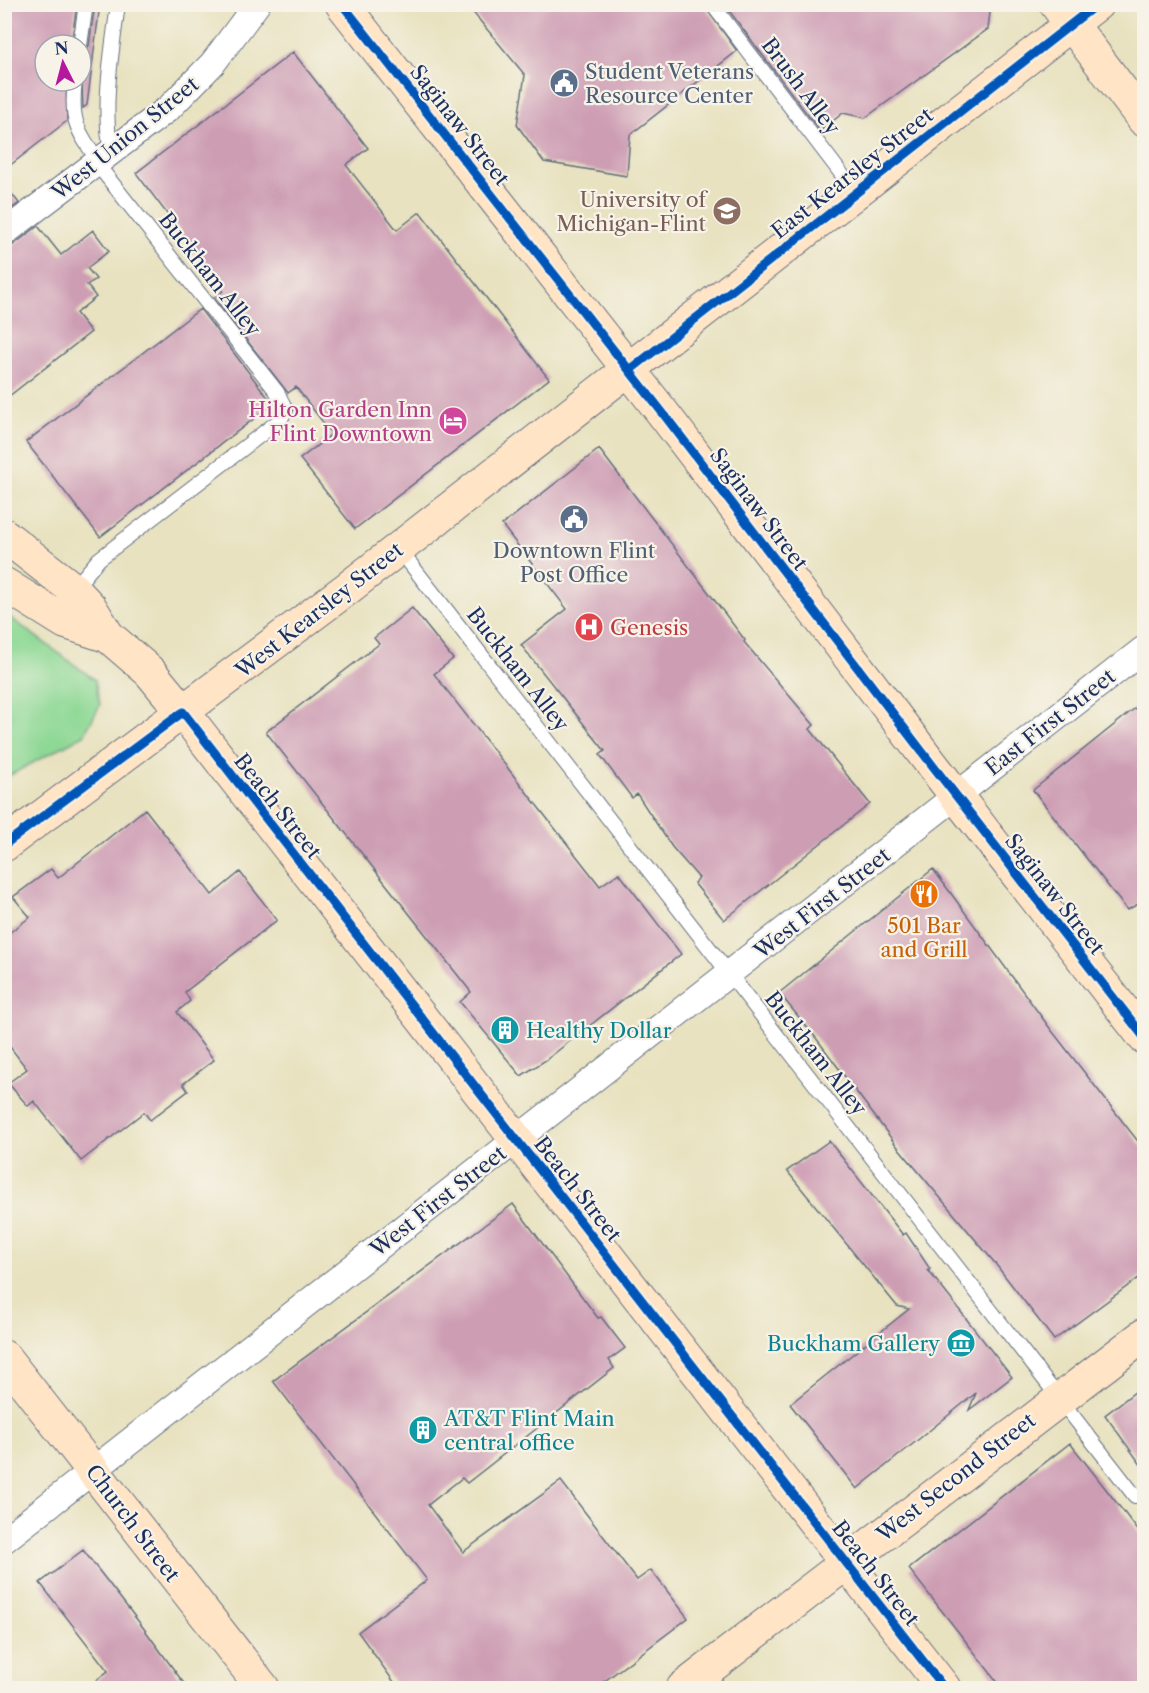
<svg xmlns="http://www.w3.org/2000/svg" width="1149" height="1693" font-family="'Libre Caslon Text',serif">
  <style>
    .green { fill: #8dd894; stroke: #548479; stroke-width: 1.5 }
    .building { fill: #cd9db4 }
    .lines { fill: none; stroke-linecap: round; stroke-linejoin: round }
    .lane-casing { stroke: #636e80; stroke-width: 16 }
    .street-casing { stroke: #636e80; stroke-width: 28 }
    .secondary-casing { stroke: #636e80; stroke-width: 35 }
    .lane { stroke: #fff; stroke-width: 14 }
    .street { stroke: #fff; stroke-width: 26 }
    .secondary { stroke: #ffe4c6; stroke-width: 33 }
    .cycleway-casing { stroke: #f7f3e8; stroke-width: 13 }
    .cycleway { stroke: #0057b8; stroke-width: 9 }
    .labels { text-anchor: middle; dominant-baseline: central; stroke-width: 4.5; stroke-linejoin: round; paint-order: stroke }
    .service-label { font-size: 21px; fill: #4e5e75; stroke: #f7f3e8; text-anchor: start }
    .street-label { font-size: 21px; fill: #1b2f5e; stroke: #f7f3e8 }
    .education-label { font-size: 21px; fill: #785e54; stroke: #f7f3e8; text-anchor: end }
    .hotel-label { font-size: 21px; fill: #b23c85; stroke: #f7f3e8; text-anchor: end }
    .health-label { font-size: 21px; fill: #be3a42; stroke: #f7f3e8; text-anchor: start }
    .food-label { font-size: 21px; fill: #c56008; stroke: #f7f3e8 }
    .culture-label { font-size: 21px; fill: #0d838f; stroke: #f7f3e8; text-anchor: start }
  </style>
  <rect width="100%" height="100%" fill="#f7f3e8"/>
  <filter id="ink" filterUnits="userSpaceOnUse"><feTurbulence type="fractalNoise" baseFrequency=".0167" numOctaves="2"/><feDisplacementMap in="SourceGraphic" scale="12" xChannelSelector="R" yChannelSelector="G"/><feConvolveMatrix kernelMatrix="1 2 1 2 8 2 1 2 1" color-interpolation-filters="sRGB"/></filter>
  <filter id="wash" filterUnits="userSpaceOnUse"><feTurbulence type="fractalNoise" baseFrequency=".008" numOctaves="4" result="noise"/><feDisplacementMap in="SourceGraphic" scale="24" xChannelSelector="R" yChannelSelector="G"/><feGaussianBlur stdDeviation="1.35" result="paint"/><feColorMatrix in="noise" values="0 0 0 0 0 0 0 0 0 0 0 0 0 0 0 0 0 1.4 0 .05"/><feComposite in="paint" operator="in"/></filter>
  <g filter="url(#wash)">
    <rect width="100%" height="100%" fill="#e8e2c0"/>
    <path class="green" d="M 4,613 L 95,680 L 100,705 L 84,735 L 5,778 Z"/>
    <g id="blocks">
      <path class="building" d="M 4,4 L 77,4 L 71,45 L 45,45 L 45,81 L 66,81 L 67,121 L 4,170 Z
        M 95,4 L 100,4 L 87,105 L 83,108 L 81,54 L 89,46 Z
        M 466,4 L 703,4 L 737,51 L 630,135 L 627,176 L 544,162 L 517,125 L 525,75 Z
        M 724,4 L 991,4 L 988,29 L 865,118 L 843,113 L 820,131 Z
        M 293,52 L 368,148 L 346,165 L 397,230 L 420,212 L 549,379 L 355,529 L 300,459 L 332,434 L 296,387 L 288,393 L 214,298 L 223,291 L 213,279 L 215,277 L 136,173 Z
        M 4,184 L 19,203 L 4,214 Z
        M 38,226 L 61,255 L 93,230 L 109,251 L 87,268 L 96,279 L 87,285 L 96,297 L 76,313 L 91,332 L 4,400 L 4,248 L 13,245 Z
        M 200,309 L 273,404 L 100,537 L 26,442 Z
        M 599,449 L 745,640 L 744,642 L 814,725 L 810,729 L 870,804 L 724,920 L 694,883 L 699,878 L 672,847 L 637,794 L 632,798 L 600,755 L 605,751 L 521,645 L 567,609 L 502,525 Z
        M 412,608 L 453,659 L 434,674 L 600,886 L 619,873 L 681,954 L 546,1060 L 521,1076 L 460,1002 L 471,992 L 266,732 L 379,644 L 374,638 Z
        M 1144,701 L 1144,901 L 1127,910 L 1033,790 Z
        M 145,809 L 212,895 L 240,872 L 277,920 L 185,992 L 190,1001 L 177,1012 L 214,1060 L 183,1084 L 188,1091 L 150,1120 L 144,1112 L 81,1161 L 34,1101 L 28,1106 L 8,1083 L 27,1069 L 4,1039 L 4,937 L 30,917 L 13,897 L 51,869 L 58,878 Z
        M 933,869 L 1049,1027 L 1144,1149 L 1144,1274 L 1054,1340 L 994,1262 L 897,1146 L 816,1038 L 779,993 Z
        M 829,1141 L 903,1235 L 906,1233 L 930,1269 L 928,1270 L 1012,1377 L 969,1410 L 976,1393 L 857,1489 L 790,1404 L 909,1309 L 897,1306 L 787,1171 Z
        M 513,1204 L 598,1318 L 601,1317 L 625,1348 L 609,1360 L 614,1368 L 467,1483 L 462,1478 L 428,1505 L 463,1552 L 561,1481 L 637,1580 L 651,1570 L 688,1618 L 594,1689 L 399,1689 L 358,1632 L 427,1580 L 273,1381 Z
        M 1144,1385 L 1144,1469 L 1105,1415 Z
        M 1070,1443 L 1144,1538 L 1144,1689 L 1003,1689 L 909,1569 Z
        M 83,1550 L 142,1626 L 188,1689 L 85,1689 L 108,1671 L 40,1583 Z"/>
    </g>
  </g>
  <g filter="url(#ink)">
    <use href="#blocks" fill-opacity="0" stroke="#636e80" stroke-width="1.5"/>
    <g class="lines">
      <g class="lane-casing">
        <path id="lane" d="M 712,4 L 856,193
          M 80,45 L 86,4
          M 75,81 C 70,121 77,130 99,162
          M 111,152 C 102,105 112,52 118,4
          M 399,549 L 1135,1496
          M 73,590 L 99,559 L 280,420 L 286,410 L 277,392 L 97,164"/>
      </g>
      <g class="street-casing">
        <path id="street" d="M 4,233 L 169,108 L 213,63 L 257,4
          M 4,1540 L 1144,649"/>
      </g>
      <g class="secondary-casing">
        <path id="secondary" d="M 342,4 L 662,412 L 933,766 L 1144,1037
          M 1056,4 L 1144,120
          M 4,535 L 73,589 L 90,607 L 108,636 L 150,672 L 183,712 L 944,1688
          M 4,584 L 65,622 L 108,636
          M 4,845 L 348,588 L 1097,4
          M 4,1357 L 263,1688
          M 683,1688 L 1144,1335"/>
      </g>
      <use href="#lane" class="lane"/>
      <use href="#street" class="street"/>
      <use href="#secondary" class="secondary"/>
      <g class="cycleway-casing">
        <path id="cycleway" d="M 342,4 L 662,412 L 933,766 L 1144,1037
          M 630,370 L 1097,4
          M 4,845 L 183,712 L 944,1688"/>
      </g>
      <use href="#cycleway" class="cycleway"/>
    </g>
  </g>
  <defs>
    <g id="civic-disc" transform="scale(1.5)"><circle r="9.5" fill="#5c6f8a" stroke="#f7f3e8"/><path d="M-.6-6.5H3V-4.5H.6V-3L4-1V1h2V6H-6V1h2V-1L-.6-3ZM-1.2 2.5V6h2.4V2.5Z" fill="#fff"/></g>
    <g id="university-disc" transform="scale(1.5)"><circle r="9.5" fill="#8d6e63" stroke="#f7f3e8"/><path d="M0-5L7-2L0 1L-7-2ZM-4 1L0 2.5L4 1V4Q0 6-4 4Z" fill="#fff"/></g>
    <g id="hotel-disc" transform="scale(1.5)"><circle r="9.5" fill="#d1479c" stroke="#f7f3e8"/><path d="M-6-4.5h1.5V1H6V5H4.5V3h-9V5H-6ZM-4 0a1.8 1.8 0 1 1 3.6 0ZM.5 0V-2.5h3Q6-2.5 6 0Z" fill="#fff"/></g>
    <g id="hospital-disc" transform="scale(1.5)"><circle r="9.5" fill="#e0444e" stroke="#f7f3e8"/><path d="M-5-5h3v3.5h4V-5h3V5h-3V1.5h-4V5h-3Z" fill="#fff"/></g>
    <g id="restaurant-disc" transform="scale(1.5)"><circle r="9.5" fill="#e8710a" stroke="#f7f3e8"/><path d="M-5-6h1v4h1v-4h1v4h1v-4h1v5L-1.5 .5V6h-2V.5L-5-1ZM5-6V6H3V1.5H1.5Q1.5-4 5-6Z" fill="#fff"/></g>
    <g id="building-disc" transform="scale(1.5)"><circle r="9.5" fill="#0f9aa8" stroke="#f7f3e8"/><path d="M-4-6H4V6H1V3H-1V6H-4ZM-2.5-4.3h1.7v1.8h-1.7ZM.8-4.3h1.7v1.8H.8ZM-2.5-1h1.7V.8h-1.7ZM.8-1h1.7V.8H.8Z" fill="#fff"/></g>
    <g id="museum-disc" transform="scale(1.5)"><circle r="9.5" fill="#0f9aa8" stroke="#f7f3e8"/><path d="M0-6L6-3V-2H-6V-3ZM-5-1h2V3h-2ZM-1-1h2V3h-2ZM3-1h2V3H3ZM-6 4H6V6H-6Z" fill="#fff"/></g>
  </defs>
  <g fill-rule="evenodd">
    <use href="#civic-disc" x="564" y="83"/>
    <use href="#university-disc" x="727" y="211"/>
    <use href="#hotel-disc" x="453" y="421"/>
    <use href="#civic-disc" x="574" y="519"/>
    <use href="#hospital-disc" x="589" y="627"/>
    <use href="#restaurant-disc" x="924" y="894"/>
    <use href="#building-disc" x="505" y="1030"/>
    <use href="#museum-disc" x="961" y="1343"/>
    <use href="#building-disc" x="423" y="1430"/>
  </g>
  <g class="labels">
    <g class="service-label">
      <text x="585" y="71">Student Veterans<tspan x="585" dy="24">Resource Center</tspan></text>
      <text x="574" y="550" text-anchor="middle">Downtown Flint<tspan x="574" dy="24">Post Office</tspan></text>
    </g>
    <g class="street-label">
      <text transform="translate(801 86) rotate(53)">Brush Alley</text>
      <text transform="translate(460 125) rotate(52)">Saginaw Street</text>
      <text transform="translate(125 138) rotate(-39)">West Union Street</text>
      <text transform="translate(852 173) rotate(-38)">East Kearsley Street</text>
      <text transform="translate(210 274) rotate(52)">Buckham Alley</text>
      <text transform="translate(759 509) rotate(53)">Saginaw Street</text>
      <text transform="translate(319 610) rotate(-38)">West Kearsley Street</text>
      <text transform="translate(518 669) rotate(52)">Buckham Alley</text>
      <text transform="translate(1050 722) rotate(-38)">East First Street</text>
      <text transform="translate(278 806) rotate(52)">Beach Street</text>
      <text transform="translate(1055 894) rotate(52)">Saginaw Street</text>
      <text transform="translate(822 903) rotate(-38)">West First Street</text>
      <text transform="translate(816 1053) rotate(52)">Buckham Alley</text>
      <text transform="translate(578 1189) rotate(52)">Beach Street</text>
      <text transform="translate(438 1201) rotate(-38)">West First Street</text>
      <text transform="translate(956 1477) rotate(-38)">West Second Street</text>
      <text transform="translate(133 1523) rotate(53)">Church Street</text>
      <text transform="translate(876 1573) rotate(52)">Beach Street</text>
    </g>
    <g class="education-label">
      <text x="706" y="199">University of<tspan x="706" dy="24">Michigan-Flint</tspan></text>
    </g>
    <g class="hotel-label">
      <text x="432" y="409">Hilton Garden Inn<tspan x="432" dy="24">Flint Downtown</tspan></text>
    </g>
    <g class="health-label">
      <text x="610" y="627">Genesis</text>
    </g>
    <g class="food-label">
      <text x="924" y="925">501 Bar<tspan x="924" dy="24">and Grill</tspan></text>
    </g>
    <g class="culture-label">
      <text x="526" y="1030">Healthy Dollar</text>
      <text x="940" y="1343" text-anchor="end">Buckham Gallery</text>
      <text x="444" y="1418">AT&amp;T Flint Main<tspan x="444" dy="24">central office</tspan></text>
    </g>
  </g>
  <rect width="1149" height="1693" fill="none" stroke="#f7f3e8" stroke-width="24"/>
  <g transform="translate(63 63) rotate(354)"><circle r="28" fill="#f7f3e8" stroke="#9fa5b1" stroke-width="1.5"/>
  <path d="M0-4.5L10 22L0 15L-10 22Z" fill="#b5179e"/>
  <text y="-9" font-size="16" font-weight="bold" text-anchor="middle" fill="#1b2f5e">N</text>
  </g>
</svg>
